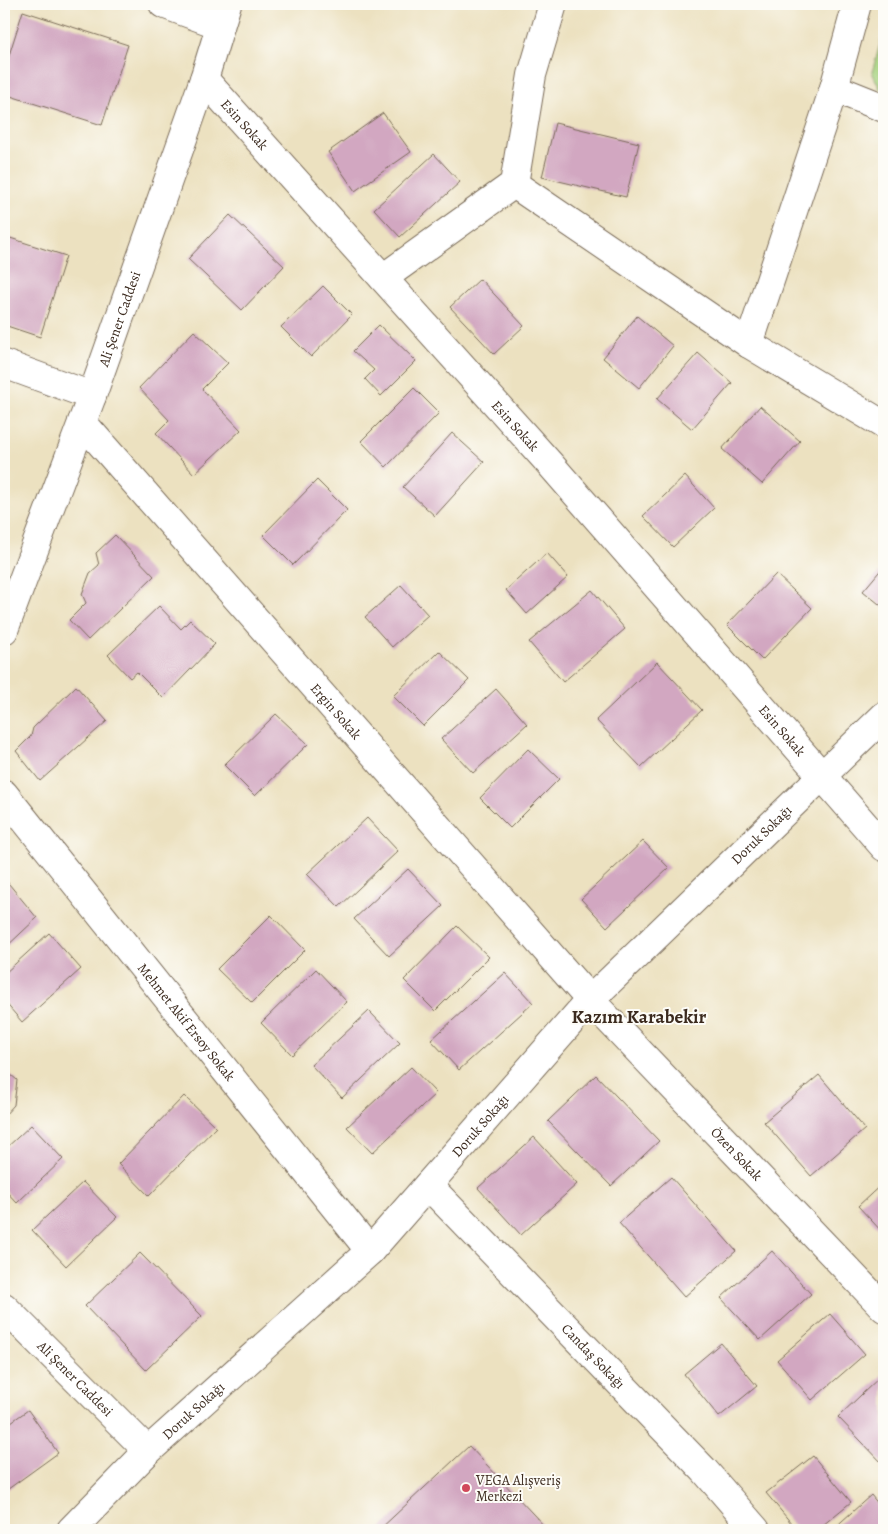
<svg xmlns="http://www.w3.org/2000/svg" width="888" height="1534" font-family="Alegreya,serif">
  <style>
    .green { fill: #a7d380; stroke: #717e4f }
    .building { fill: #d2a7c1 }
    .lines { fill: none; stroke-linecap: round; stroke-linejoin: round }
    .minor-casing { stroke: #796a57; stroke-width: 30 }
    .minor { stroke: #fff; stroke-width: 28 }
    .poi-dot { fill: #d1495b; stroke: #fdfcf7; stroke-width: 2 }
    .labels { text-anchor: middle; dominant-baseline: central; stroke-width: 4; stroke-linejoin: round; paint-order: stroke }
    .street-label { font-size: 14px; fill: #3b2a1e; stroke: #fdfcf7 }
    .poi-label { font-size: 14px; fill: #3b2a1e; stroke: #fdfcf7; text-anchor: start }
    .district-label { font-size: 19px; font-weight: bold; fill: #3b2a1e; stroke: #fdfcf7 }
  </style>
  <rect width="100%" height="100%" fill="#fdfcf7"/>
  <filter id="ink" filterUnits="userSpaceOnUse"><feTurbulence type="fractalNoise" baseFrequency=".02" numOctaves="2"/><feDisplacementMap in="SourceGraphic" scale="10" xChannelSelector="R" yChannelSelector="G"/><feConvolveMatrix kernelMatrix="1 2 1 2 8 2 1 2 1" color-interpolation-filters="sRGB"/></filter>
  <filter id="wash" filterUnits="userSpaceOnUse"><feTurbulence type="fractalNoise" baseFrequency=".0096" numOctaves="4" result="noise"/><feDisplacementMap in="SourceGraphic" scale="20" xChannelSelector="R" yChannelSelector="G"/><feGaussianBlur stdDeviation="1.12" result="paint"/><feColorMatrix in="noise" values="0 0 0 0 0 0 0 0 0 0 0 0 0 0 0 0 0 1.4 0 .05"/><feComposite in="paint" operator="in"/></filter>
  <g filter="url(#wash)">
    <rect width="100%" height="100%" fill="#ece1c0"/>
    <path class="green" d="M 884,30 L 884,92 L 880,89 L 872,72 Z"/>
    <g id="blocks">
      <path class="building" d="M 23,11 L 128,45 L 102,125 L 4,94 L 4,71 Z
        M 383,113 L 411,152 L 355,191 L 328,152 Z
        M 555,123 L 639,143 L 626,197 L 542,177 Z
        M 434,154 L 460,182 L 400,237 L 374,209 Z
        M 230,215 L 284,266 L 242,310 L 188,259 Z
        M 4,236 L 66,256 L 40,337 L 4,325 Z
        M 480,279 L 524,326 L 494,354 L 450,307 Z
        M 323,286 L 352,315 L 311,357 L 281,327 Z
        M 637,316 L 673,346 L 639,388 L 603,358 Z
        M 379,325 L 416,361 L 381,396 L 365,379 L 374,370 L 353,351 Z
        M 194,331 L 228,363 L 202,389 L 241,430 L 194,474 L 156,433 L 169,420 L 139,388 Z
        M 698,353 L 732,383 L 692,429 L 657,399 Z
        M 414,388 L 439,413 L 386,467 L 361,441 Z
        M 760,406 L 800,441 L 762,484 L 722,449 Z
        M 452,433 L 484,462 L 435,516 L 403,487 Z
        M 685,476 L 714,508 L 673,547 L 643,516 Z
        M 317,480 L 347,510 L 293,565 L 263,535 Z
        M 115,535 L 154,576 L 88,640 L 69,620 L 86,603 L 82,594 L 90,573 L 99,565 L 96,553 Z
        M 547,553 L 568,577 L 527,614 L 506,590 Z
        M 884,566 L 884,608 L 863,591 Z
        M 776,574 L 812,608 L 762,660 L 727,625 Z
        M 401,585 L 428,615 L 392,647 L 365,617 Z
        M 592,590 L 625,629 L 563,682 L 529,642 Z
        M 159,606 L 181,629 L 190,620 L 215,644 L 163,698 L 137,672 L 130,678 L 108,655 Z
        M 439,651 L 469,680 L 423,726 L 393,696 Z
        M 657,662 L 702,710 L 641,767 L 596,720 Z
        M 76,686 L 107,721 L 40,781 L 16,751 L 31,736 L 33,728 Z
        M 496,689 L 527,724 L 473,773 L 441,739 Z
        M 276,714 L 308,744 L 255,796 L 224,765 Z
        M 528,749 L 559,779 L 510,828 L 480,798 Z
        M 367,818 L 398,851 L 339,907 L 307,874 Z
        M 643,841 L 669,868 L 607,927 L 581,899 Z
        M 408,869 L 443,906 L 389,956 L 354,919 Z
        M 4,878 L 37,918 L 4,949 Z
        M 271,915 L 305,950 L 252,1003 L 217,969 Z
        M 457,926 L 489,957 L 435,1011 L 404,980 Z
        M 49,933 L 81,969 L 22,1022 L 4,1001 L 4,974 Z
        M 316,969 L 347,1002 L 292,1055 L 261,1023 Z
        M 505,973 L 533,1003 L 459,1070 L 431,1040 Z
        M 369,1011 L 400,1043 L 342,1098 L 311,1065 Z
        M 411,1067 L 436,1093 L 372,1153 L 347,1127 Z
        M 4,1069 L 17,1080 L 14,1105 L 4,1116 Z
        M 596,1075 L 659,1141 L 611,1186 L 548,1121 Z
        M 819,1075 L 865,1129 L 811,1176 L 764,1122 Z
        M 184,1096 L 216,1127 L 149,1196 L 118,1164 Z
        M 31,1125 L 63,1159 L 17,1203 L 4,1189 L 4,1150 Z
        M 534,1137 L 577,1184 L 521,1235 L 478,1188 Z
        M 671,1177 L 736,1251 L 684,1297 L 619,1223 Z
        M 83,1182 L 117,1217 L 66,1266 L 32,1230 Z
        M 884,1182 L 884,1234 L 858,1206 Z
        M 772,1251 L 811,1294 L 760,1340 L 721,1298 Z
        M 140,1253 L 202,1316 L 146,1370 L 85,1306 Z
        M 830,1314 L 865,1354 L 812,1400 L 777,1360 Z
        M 721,1343 L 757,1386 L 719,1417 L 684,1374 Z
        M 884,1373 L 884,1465 L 838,1417 Z
        M 28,1410 L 58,1453 L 4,1492 L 4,1427 Z
        M 469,1446 L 548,1530 L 379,1530 Z
        M 813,1456 L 851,1502 L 817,1530 L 797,1530 L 766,1493 Z
        M 871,1495 L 884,1511 L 884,1530 L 832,1530 Z"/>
    </g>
  </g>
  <g filter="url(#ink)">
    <use href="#blocks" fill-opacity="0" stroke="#796a57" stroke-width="1"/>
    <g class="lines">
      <g class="minor-casing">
        <g id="minor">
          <path d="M 163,4 L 220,25"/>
          <path id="s1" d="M 204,79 L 550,464 L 884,847"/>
          <path d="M 834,88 L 884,108"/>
          <path d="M 514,184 L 749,344 L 884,425"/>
          <path d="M 383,278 L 514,184 L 532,75 L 553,4"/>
          <path d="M 749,344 L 834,88 L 857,4"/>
          <path d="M 4,364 L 92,396"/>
          <path id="s2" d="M 82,422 L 590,1000 L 884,1308"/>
          <path id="s3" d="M 4,630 L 92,396 L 204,79 L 227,4"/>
          <path id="s4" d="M 4,794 L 370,1251"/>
          <path id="s5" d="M 428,1185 L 704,1470 L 756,1530"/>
          <path id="s6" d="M 4,1307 L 148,1451"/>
          <path id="s7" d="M 71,1530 L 148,1451 L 370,1251 L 590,1000 L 884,716"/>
        </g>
      </g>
      <use href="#minor" class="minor"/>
    </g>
  </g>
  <circle class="poi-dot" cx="466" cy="1488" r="5"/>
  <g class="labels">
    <g class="street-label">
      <text stroke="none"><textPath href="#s1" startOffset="61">Esin Sokak</textPath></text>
      <text stroke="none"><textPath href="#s3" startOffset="332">Ali Şener Caddesi</textPath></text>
      <text stroke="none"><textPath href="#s1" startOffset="466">Esin Sokak</textPath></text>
      <text stroke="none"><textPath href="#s2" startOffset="385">Ergin Sokak</textPath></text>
      <text stroke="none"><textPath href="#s1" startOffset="871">Esin Sokak</textPath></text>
      <text stroke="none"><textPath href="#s7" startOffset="981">Doruk Sokağı</textPath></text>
      <text stroke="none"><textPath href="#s4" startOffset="292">Mehmet Akif Ersoy Sokak</textPath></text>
      <text stroke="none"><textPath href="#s7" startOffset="576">Doruk Sokağı</textPath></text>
      <text stroke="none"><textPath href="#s2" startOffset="982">Özen Sokak</textPath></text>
      <text stroke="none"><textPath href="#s5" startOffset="238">Candaş Sokağı</textPath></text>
      <text stroke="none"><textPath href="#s6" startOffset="101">Ali Şener Caddesi</textPath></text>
      <text stroke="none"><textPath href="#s7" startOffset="171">Doruk Sokağı</textPath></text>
    </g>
    <g class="poi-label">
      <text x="476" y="1480">VEGA Alışveriş<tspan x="476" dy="16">Merkezi</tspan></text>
    </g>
    <g class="district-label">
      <text x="639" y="1017">Kazım Karabekir</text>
    </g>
  </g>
  <rect width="888" height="1534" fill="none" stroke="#fdfcf7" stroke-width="20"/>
</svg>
